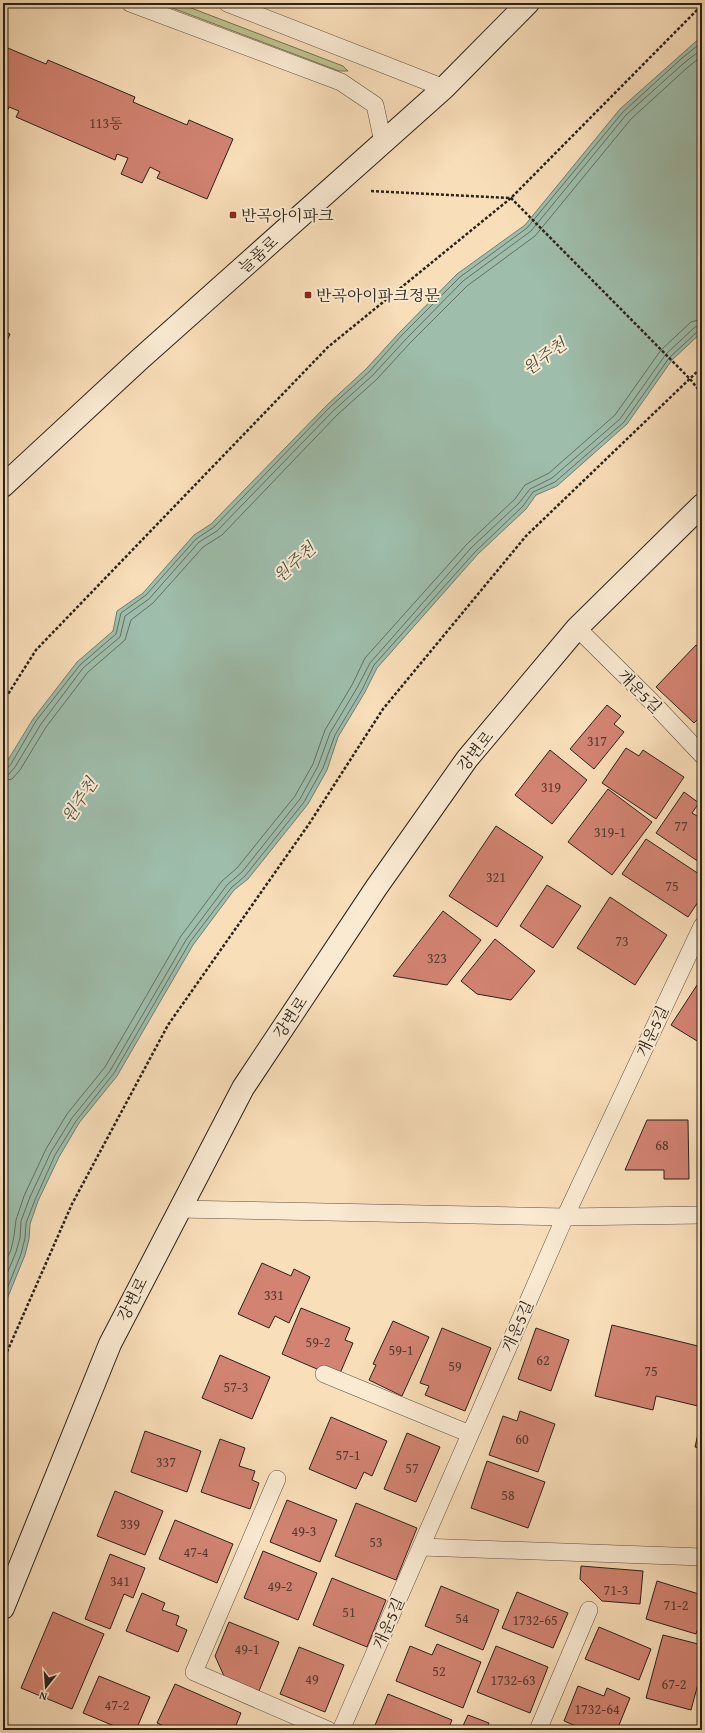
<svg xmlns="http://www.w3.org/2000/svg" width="705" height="1733" font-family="'Gentium Book Plus','Noto Serif KR',serif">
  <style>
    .green { fill: #bec18e; stroke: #747254 }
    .water { fill: #9ebdab; stroke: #707f71 }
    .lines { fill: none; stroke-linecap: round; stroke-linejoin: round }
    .shore { stroke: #647062; stroke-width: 1 }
    .building { fill: #d28372; stroke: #2b2219 }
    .lane-casing { stroke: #5e5141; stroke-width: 18 }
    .secondary-casing { stroke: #2b2219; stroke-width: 24 }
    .path { stroke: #2b2219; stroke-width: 2.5; stroke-dasharray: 3 2; stroke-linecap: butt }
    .lane { stroke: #faead2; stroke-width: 17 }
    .secondary { stroke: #faead2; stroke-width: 22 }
    .poi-dot { fill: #8f2418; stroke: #faead2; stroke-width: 1.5 }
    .labels { text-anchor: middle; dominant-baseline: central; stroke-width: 4; stroke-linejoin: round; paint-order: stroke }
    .number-label { font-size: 14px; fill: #553a2f }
    .poi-label { font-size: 16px; fill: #2b2219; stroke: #faead2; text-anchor: start }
    .street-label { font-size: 16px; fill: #2b2219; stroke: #faead2 }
    .water-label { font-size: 17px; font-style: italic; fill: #4e5045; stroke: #faead2 }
  </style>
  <rect width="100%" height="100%" fill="#f8deb9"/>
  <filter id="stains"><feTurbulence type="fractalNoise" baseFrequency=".005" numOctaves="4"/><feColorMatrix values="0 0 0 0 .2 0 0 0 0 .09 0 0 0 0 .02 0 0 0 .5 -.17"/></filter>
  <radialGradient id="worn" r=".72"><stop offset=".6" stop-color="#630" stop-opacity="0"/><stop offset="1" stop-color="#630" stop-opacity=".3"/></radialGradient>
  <path class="green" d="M 159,3 L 178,3 L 343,66 L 348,71 L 339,71 Z"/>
  <path class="water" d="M 702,36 L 702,332 L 672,360 L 627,424 L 557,486 L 536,495 L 526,509 L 478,554 L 377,668 L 365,692 L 338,737 L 327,770 L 308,804 L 248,879 L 234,890 L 193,945 L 117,1076 L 79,1123 L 59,1157 L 38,1201 L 30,1224 L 29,1239 L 25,1255 L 3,1309 L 3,768 L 33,719 L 77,662 L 113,631 L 117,611 L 143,593 L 194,535 L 211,524 L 327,405 L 366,369 L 399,333 L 457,274 L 525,225 L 620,109 Z"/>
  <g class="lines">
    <path class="shore" d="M 3,770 L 7,769 L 11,764 L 36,721 L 80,665 L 116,634 L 121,613 L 146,595 L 196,539 L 214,527 L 330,407 L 369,372 L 402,335 L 460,277 L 527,228 L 623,112 L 681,59 L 702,42
      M 3,775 L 9,774 L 15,767 L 41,724 L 83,668 L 120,637 L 125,616 L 149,599 L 199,542 L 217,531 L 333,411 L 373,375 L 406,339 L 463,281 L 531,231 L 626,115 L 684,63 L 702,49
      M 3,781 L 12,779 L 20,770 L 46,727 L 88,672 L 125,640 L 131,620 L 153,603 L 203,547 L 222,535 L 337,415 L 377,379 L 410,343 L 467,286 L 535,236 L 631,119 L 688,67 L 702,56
      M 3,1267 L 11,1250 L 14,1236 L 16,1220 L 24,1196 L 46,1149 L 67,1114 L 105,1067 L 181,936 L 222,881 L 237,868 L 295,796 L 313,764 L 325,730 L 352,685 L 365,658 L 467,544 L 515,499 L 525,485 L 549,473 L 615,415 L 661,350 L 691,322 L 702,319
      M 3,1287 L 6,1276 L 16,1252 L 20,1238 L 21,1221 L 30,1197 L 51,1152 L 72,1118 L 110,1071 L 186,940 L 227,885 L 242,872 L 300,799 L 318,766 L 330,733 L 357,688 L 370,663 L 471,548 L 519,503 L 530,489 L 552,478 L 620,419 L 666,354 L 695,327 L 702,325
      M 3,1299 L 21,1254 L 25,1238 L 26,1223 L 35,1200 L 55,1155 L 76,1121 L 114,1073 L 190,942 L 231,888 L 245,876 L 304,802 L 323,768 L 335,735 L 362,690 L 374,665 L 475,552 L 523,506 L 533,492 L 555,482 L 624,422 L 669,358 L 698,331 L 702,330"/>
  </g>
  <path class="building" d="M 3,46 L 46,64 L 48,60 L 135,97 L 133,102 L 187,125 L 189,120 L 233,139 L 207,199 L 157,178 L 160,172 L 150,167 L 142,183 L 121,174 L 128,158 L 117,154 L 115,160 L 16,117 L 19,111 L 9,107 L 3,121 Z
    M 3,331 L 10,334 L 3,350 Z
    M 696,645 L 702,650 L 702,715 L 694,723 L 656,687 Z
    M 607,705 L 621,716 L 614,724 L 624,732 L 594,769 L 570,749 Z
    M 626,748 L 639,756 L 643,750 L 684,777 L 656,819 L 602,783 Z
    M 550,750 L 587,780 L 552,824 L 515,795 Z
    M 608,789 L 652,822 L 612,875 L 568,842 Z
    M 684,792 L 699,803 L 692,813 L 702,819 L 702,864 L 656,833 Z
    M 496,826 L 543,857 L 497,927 L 449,896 Z
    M 646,839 L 702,876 L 702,896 L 688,917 L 622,874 Z
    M 547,885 L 581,906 L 553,948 L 520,926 Z
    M 610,897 L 667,935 L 635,985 L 577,948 Z
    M 443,911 L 481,940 L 447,985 L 393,976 Z
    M 495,939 L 535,971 L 511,1000 L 477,994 L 461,981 Z
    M 699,982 L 702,984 L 702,1044 L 671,1025 Z
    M 647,1120 L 688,1120 L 689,1179 L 664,1179 L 664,1170 L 625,1170 Z
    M 262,1263 L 291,1276 L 294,1269 L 310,1277 L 289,1323 L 275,1316 L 269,1328 L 238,1314 Z
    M 301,1308 L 350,1328 L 345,1340 L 353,1343 L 338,1378 L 282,1354 Z
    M 393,1321 L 429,1337 L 402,1396 L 369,1380 L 376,1365 L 373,1364 Z
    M 612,1325 L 702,1347 L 702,1407 L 656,1396 L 653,1410 L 595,1396 Z
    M 442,1328 L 491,1348 L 465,1411 L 425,1395 L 429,1386 L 420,1383 Z
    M 536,1328 L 569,1340 L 551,1391 L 518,1379 Z
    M 220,1355 L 270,1377 L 252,1419 L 202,1398 Z
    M 520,1411 L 555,1424 L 538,1472 L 489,1455 L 503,1416 L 517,1421 Z
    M 331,1417 L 387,1441 L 372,1476 L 364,1472 L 356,1489 L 309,1469 Z
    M 702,1417 L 702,1449 L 695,1447 Z
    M 145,1431 L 201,1451 L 187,1492 L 131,1472 Z
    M 407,1433 L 440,1447 L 416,1502 L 384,1489 Z
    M 220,1439 L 245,1448 L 239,1466 L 255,1471 L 252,1480 L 259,1483 L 250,1509 L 201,1492 Z
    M 487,1461 L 545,1482 L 528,1528 L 471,1508 Z
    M 115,1491 L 163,1511 L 145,1555 L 97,1536 Z
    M 287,1500 L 337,1520 L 320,1562 L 270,1542 Z
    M 356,1503 L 417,1528 L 396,1580 L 335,1556 Z
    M 175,1520 L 233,1544 L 217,1583 L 159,1559 Z
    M 263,1551 L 317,1573 L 298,1620 L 244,1598 Z
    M 110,1554 L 145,1568 L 133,1598 L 124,1594 L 110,1629 L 85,1619 Z
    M 581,1566 L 643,1571 L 640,1604 L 602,1601 L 580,1579 Z
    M 332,1578 L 386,1600 L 367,1647 L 313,1625 Z
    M 657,1581 L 702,1595 L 702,1615 L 696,1634 L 646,1619 Z
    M 441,1586 L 499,1610 L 483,1650 L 425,1626 Z
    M 517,1592 L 568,1613 L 553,1648 L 502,1628 Z
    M 142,1593 L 165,1603 L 162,1610 L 179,1616 L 176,1625 L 187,1630 L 178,1652 L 126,1631 Z
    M 53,1612 L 104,1634 L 72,1709 L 21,1688 Z
    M 229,1622 L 279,1642 L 259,1691 L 224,1676 L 215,1656 Z
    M 599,1627 L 651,1649 L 639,1680 L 585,1659 Z
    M 663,1635 L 702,1645 L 702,1669 L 691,1710 L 646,1698 Z
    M 437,1644 L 481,1662 L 463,1708 L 396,1681 L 410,1646 L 432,1655 Z
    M 496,1646 L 548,1667 L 530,1713 L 477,1692 Z
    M 299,1647 L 344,1665 L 325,1712 L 280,1694 Z
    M 99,1676 L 150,1697 L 136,1730 L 124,1730 L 83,1713 Z
    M 175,1684 L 241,1713 L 234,1730 L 173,1730 L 157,1723 Z
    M 578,1686 L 604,1696 L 607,1688 L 630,1698 L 617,1730 L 586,1730 L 564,1721 Z
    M 388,1694 L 452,1720 L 448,1730 L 373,1730 Z
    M 468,1715 L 489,1723 L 486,1730 L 461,1730 Z"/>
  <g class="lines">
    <g class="lane-casing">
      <path id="lane" d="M 130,3 L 341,82 L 375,105 L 383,142
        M 227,3 L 444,88
        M 577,628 L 652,702 L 702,755
        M 178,1209 L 565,1217 L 702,1215
        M 324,1374 L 470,1434
        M 277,1479 L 194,1672 L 328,1730
        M 421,1547 L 702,1557
        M 341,1730 L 565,1217 L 702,926
        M 538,1730 L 589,1610"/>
    </g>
    <g class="secondary-casing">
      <path id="secondary" d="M 3,486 L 139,360 L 444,88 L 528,3
        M 3,1608 L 110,1344 L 243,1088 L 376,888 L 467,759 L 577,628 L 702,505"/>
    </g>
    <path class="path" d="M 371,191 L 511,198 L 690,379 L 702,394
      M 3,702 L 36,650 L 328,347 L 511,198 L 702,5
      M 3,1361 L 72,1204 L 168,1025 L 309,824 L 383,709 L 526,536 L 702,367"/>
    <use href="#lane" class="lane"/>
    <use href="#secondary" class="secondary"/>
  </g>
  <g class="poi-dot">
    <rect x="229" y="211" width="8" height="8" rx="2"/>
    <rect x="304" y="291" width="8" height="8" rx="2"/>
  </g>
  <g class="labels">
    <g class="number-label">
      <text x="106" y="123">113동</text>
      <text x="597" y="741">317</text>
      <text x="551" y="787">319</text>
      <text x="681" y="826">77</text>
      <text x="610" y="832">319-1</text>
      <text x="496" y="877">321</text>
      <text x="672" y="886">75</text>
      <text x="622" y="941">73</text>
      <text x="437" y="958">323</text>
      <text x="662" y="1145">68</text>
      <text x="274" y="1295">331</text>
      <text x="318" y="1342">59-2</text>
      <text x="401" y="1350">59-1</text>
      <text x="543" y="1360">62</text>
      <text x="455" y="1366">59</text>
      <text x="651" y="1371">75</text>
      <text x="236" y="1387">57-3</text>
      <text x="522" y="1439">60</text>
      <text x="348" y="1455">57-1</text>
      <text x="166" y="1462">337</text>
      <text x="412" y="1468">57</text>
      <text x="508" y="1495">58</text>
      <text x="130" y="1524">339</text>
      <text x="304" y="1531">49-3</text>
      <text x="376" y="1542">53</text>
      <text x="196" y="1552">47-4</text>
      <text x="120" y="1581">341</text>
      <text x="280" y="1586">49-2</text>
      <text x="616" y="1590">71-3</text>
      <text x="676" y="1605">71-2</text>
      <text x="349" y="1612">51</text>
      <text x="462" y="1618">54</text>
      <text x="535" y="1620">1732-65</text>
      <text x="247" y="1649">49-1</text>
      <text x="439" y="1671">52</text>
      <text x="312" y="1679">49</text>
      <text x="513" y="1680">1732-63</text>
      <text x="674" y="1684">67-2</text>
      <text x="117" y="1705">47-2</text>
      <text x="597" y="1709">1732-64</text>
    </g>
    <g class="poi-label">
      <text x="241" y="215">반곡아이파크</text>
      <text x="316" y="295">반곡아이파크정문</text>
    </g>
    <g class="street-label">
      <text transform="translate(258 254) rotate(-42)">늘품로</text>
      <text transform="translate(640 691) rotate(45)">개운5길</text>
      <text transform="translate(475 751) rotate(-51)">강변로</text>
      <text transform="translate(290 1017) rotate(-56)">강변로</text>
      <text transform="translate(652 1031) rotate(-65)">개운5길</text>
      <text transform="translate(132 1299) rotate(-63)">강변로</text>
      <text transform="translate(517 1326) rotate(-66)">개운5길</text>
      <text transform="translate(388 1623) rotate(-66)">개운5길</text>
    </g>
    <g class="water-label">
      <text transform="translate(544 356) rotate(-36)">원주천</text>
      <text transform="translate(294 562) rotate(-42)">원주천</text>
      <text transform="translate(79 800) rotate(-57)">원주천</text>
    </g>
  </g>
  <rect width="705" height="1733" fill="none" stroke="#f8deb9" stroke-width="16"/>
  <rect x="4" y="4" width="697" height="1725" fill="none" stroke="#2b2219" stroke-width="2"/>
  <rect x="8" y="8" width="689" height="1717" fill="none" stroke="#2b2219"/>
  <g transform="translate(46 1687) rotate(197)" stroke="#faead2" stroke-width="3" paint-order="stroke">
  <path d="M0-3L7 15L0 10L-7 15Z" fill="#2b2219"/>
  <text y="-6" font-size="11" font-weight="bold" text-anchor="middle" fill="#2b2219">N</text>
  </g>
  <rect width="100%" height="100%" filter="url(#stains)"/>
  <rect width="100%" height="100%" fill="url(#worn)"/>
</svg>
